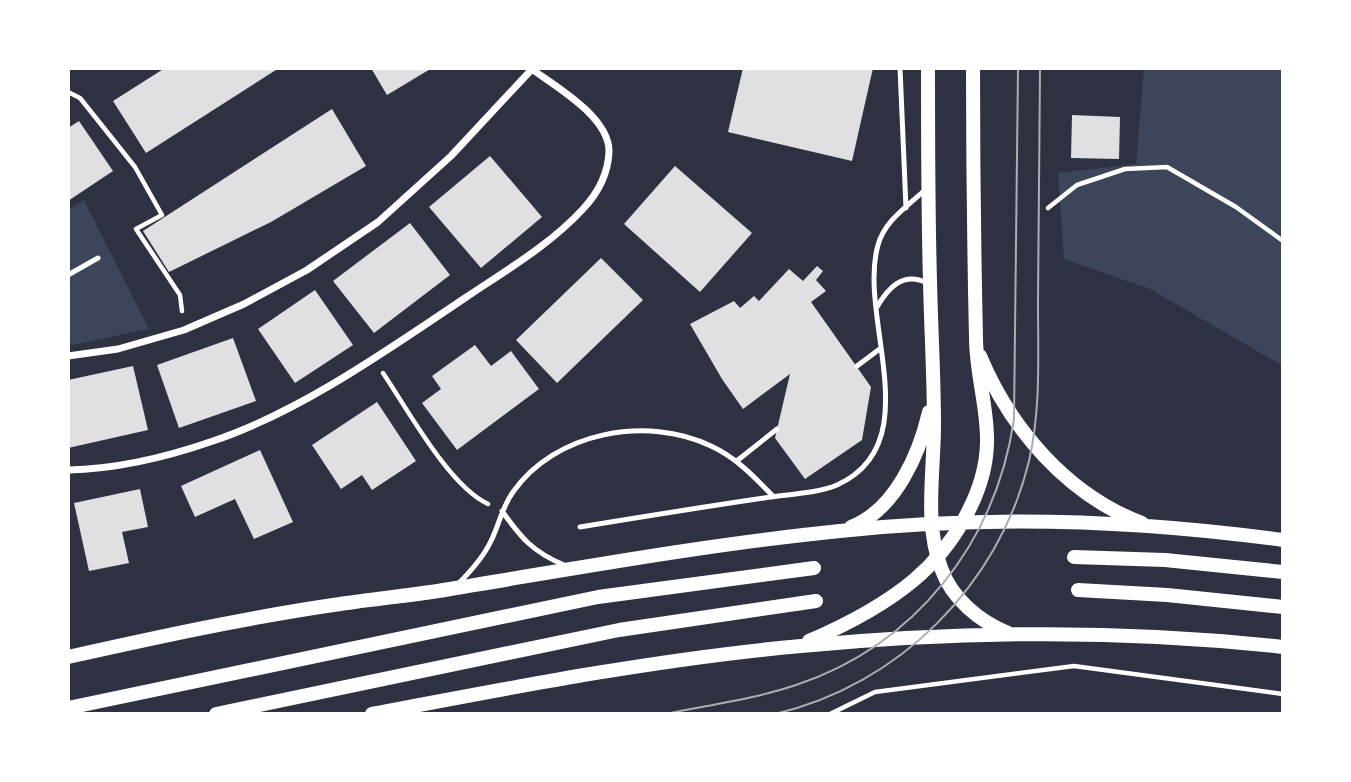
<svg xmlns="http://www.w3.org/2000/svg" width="1351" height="782" font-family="'Exo 2',sans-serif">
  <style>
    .green { fill: #3c4559 }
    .building { fill: #e0e0e3 }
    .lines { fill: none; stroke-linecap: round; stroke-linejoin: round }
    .path { stroke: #fff; stroke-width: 4.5 }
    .service { stroke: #fff; stroke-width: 5 }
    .minor { stroke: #fff; stroke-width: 7 }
    .secondary { stroke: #fff; stroke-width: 14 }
    .tram { stroke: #abadb3; stroke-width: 2 }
  </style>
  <rect width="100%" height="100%" fill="#2d3142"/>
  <path class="green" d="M 1144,68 L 1283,68 L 1283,366 L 1150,289 L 1064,259 L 1058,173 L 1136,164 Z
    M 84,200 L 149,329 L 68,346 L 68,210 Z"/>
  <path class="building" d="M 165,68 L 279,68 L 146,153 L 113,101 Z
    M 371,68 L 432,68 L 387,95 Z
    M 743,68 L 873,68 L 852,161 L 728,132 Z
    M 332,109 L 366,166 L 271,222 L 169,272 L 143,231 Z
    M 1072,115 L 1120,117 L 1119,159 L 1071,158 Z
    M 79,121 L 113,171 L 68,201 L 68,128 Z
    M 490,156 L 542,217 L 481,268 L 429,207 Z
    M 675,166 L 752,233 L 700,292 L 624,224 Z
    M 410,223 L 450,275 L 374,333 L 333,281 Z
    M 601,258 L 643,300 L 557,383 L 516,340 Z
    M 817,266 L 823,271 L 816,280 L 826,291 L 811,302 L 871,387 L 862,440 L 805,479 L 775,438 L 790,374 L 743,409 L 722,379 L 690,324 L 734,301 L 740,308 L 754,296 L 759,301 L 789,269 L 803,281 Z
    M 315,290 L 353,345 L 295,383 L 258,329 Z
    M 233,338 L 256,401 L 179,428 L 157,365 Z
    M 475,345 L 491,366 L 511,351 L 539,389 L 457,450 L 422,403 L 441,389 L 432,376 Z
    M 133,366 L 148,430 L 68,448 L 68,380 Z
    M 377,402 L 416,461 L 372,490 L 362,475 L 341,489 L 312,445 Z
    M 260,450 L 293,522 L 254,539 L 235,499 L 195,517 L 181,486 Z
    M 140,489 L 148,527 L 122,532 L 129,563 L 89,571 L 74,503 Z"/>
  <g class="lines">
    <path class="path" d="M 68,92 L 80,98 L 135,167 L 162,215 L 136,229 L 180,295 L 182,311
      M 1048,208 L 1077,185 L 1125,169 L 1167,167 L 1236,207 L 1283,241
      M 383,373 C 408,410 449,486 488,504
      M 830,714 L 875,692 L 1074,666 L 1283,694"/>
    <path class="service" d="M 900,68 L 906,208
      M 68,275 L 98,258
      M 877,307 C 888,288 903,271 927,283
      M 857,366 L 881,348
      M 738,460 L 777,429
      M 502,511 C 521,538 533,552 564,565
      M 580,527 C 641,517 703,507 764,498 C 787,494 816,494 837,485 C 930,443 857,318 878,245 C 885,220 908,206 926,189
      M 458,584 C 471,571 483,558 491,541 C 499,525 502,507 513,492 C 555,432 647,415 711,446 C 737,458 754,477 773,496"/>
    <path class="minor" d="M 68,356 L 118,349 L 184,330 L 244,304 L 307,270 L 378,222 L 451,156 L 533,68
      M 68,470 C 117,469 167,457 213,441 C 300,412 389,349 465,298 C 505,271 550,245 583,209 C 598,193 608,173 609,152 C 610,118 557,87 533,70"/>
    <path class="secondary" d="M 928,68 C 928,139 928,210 930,281 C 931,329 934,377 934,425 C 934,472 924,523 941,568 C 952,599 979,621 1008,633
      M 980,356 C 1010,428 1067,495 1142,523
      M 851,527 C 895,510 919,455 929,412
      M 1074,557 L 1165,560 L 1283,572
      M 1078,590 L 1167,595 L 1283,607
      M 809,641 C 846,625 883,606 914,580 C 952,548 986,494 987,443 C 988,408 976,374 976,338 C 974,248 973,158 973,68
      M 68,657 C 158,637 249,617 340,604 C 379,598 418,595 456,588 C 584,567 711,544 840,531 C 986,515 1137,520 1283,540
      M 68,708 L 598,597 L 814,568
      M 216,714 L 619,630 L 816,601
      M 372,714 C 514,687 657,659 801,646 C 961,631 1123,629 1283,647"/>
    <path class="tram" d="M 666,714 C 709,705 754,699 796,685 C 916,645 996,542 1014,419 L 1018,68
      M 775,714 C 899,685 999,585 1029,461 C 1041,409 1038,355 1038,302 C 1039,224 1039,146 1040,68"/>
  </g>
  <rect width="1351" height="782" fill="none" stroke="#ffffff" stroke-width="140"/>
</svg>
